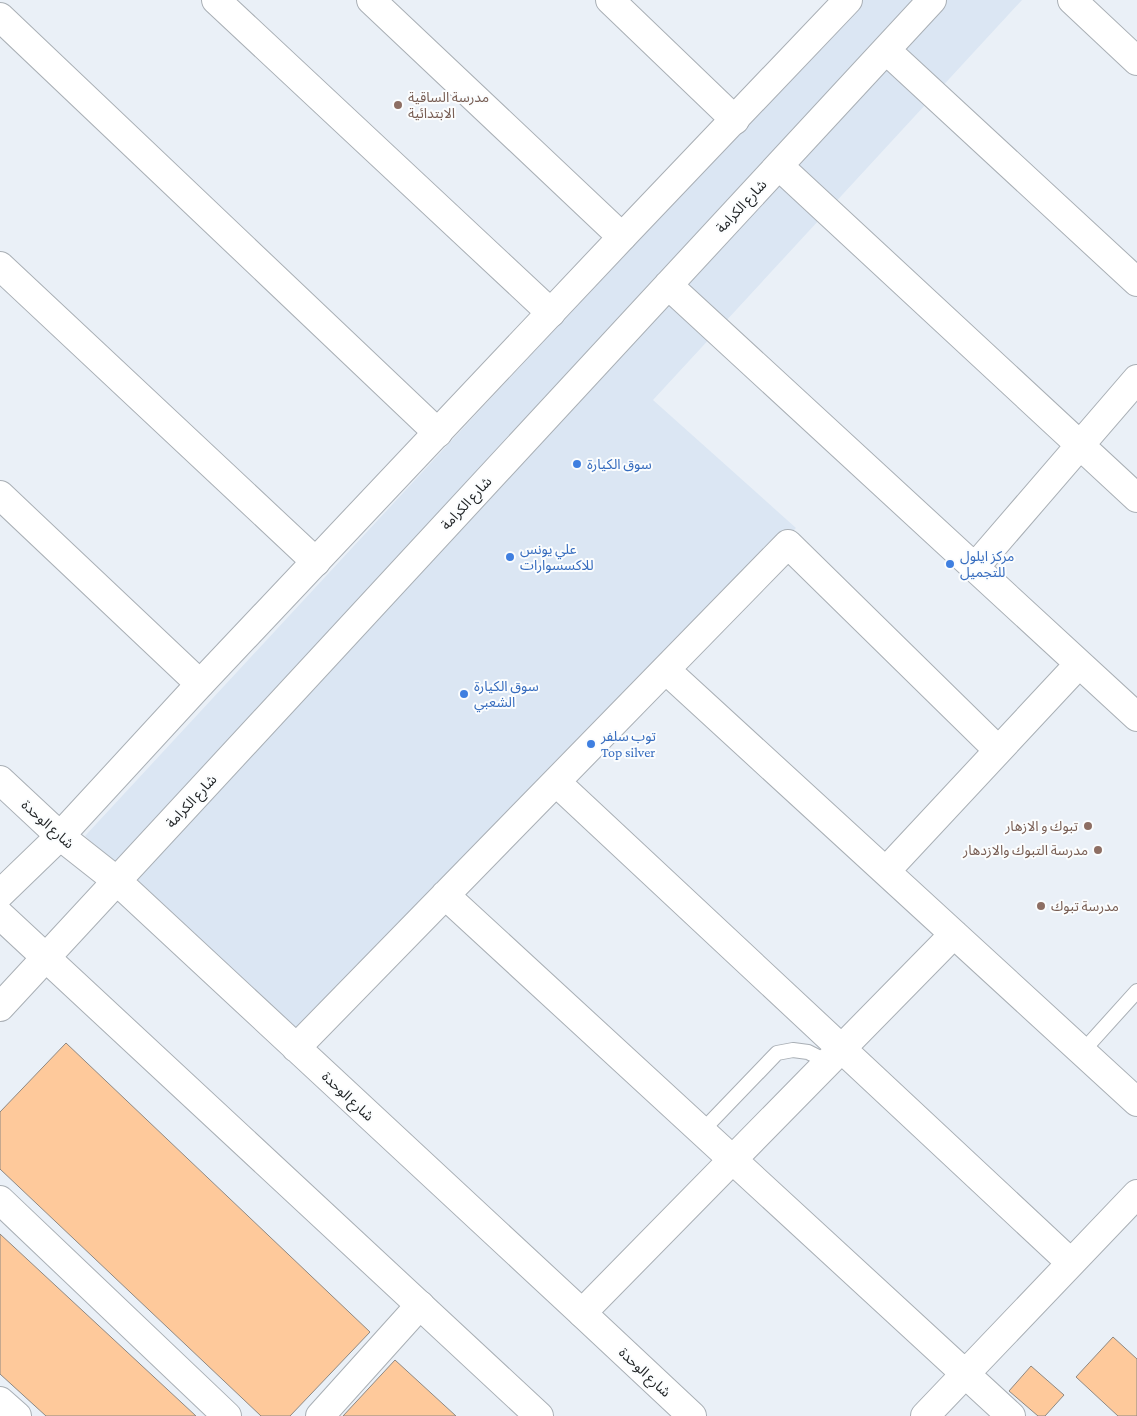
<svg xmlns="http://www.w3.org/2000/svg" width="1137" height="1416" font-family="'Crimson Pro','Noto Sans Arabic',serif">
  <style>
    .built { fill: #dbe6f3 }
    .building { fill: #fec99b; stroke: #8e8882 }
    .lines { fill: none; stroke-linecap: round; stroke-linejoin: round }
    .lane-casing { stroke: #a9afb5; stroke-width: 16 }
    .street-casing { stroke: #a9afb5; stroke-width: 30 }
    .secondary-casing { stroke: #a9afb5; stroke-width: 30 }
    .lane { stroke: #fff; stroke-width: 14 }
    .street { stroke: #fff; stroke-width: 28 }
    .secondary { stroke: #fff; stroke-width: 28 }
    .education-dot { fill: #8d6e63; stroke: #fbfdfe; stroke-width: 2 }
    .shop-dot { fill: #3f7fe0; stroke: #fbfdfe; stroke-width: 2 }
    .labels { text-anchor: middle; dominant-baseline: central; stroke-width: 4; stroke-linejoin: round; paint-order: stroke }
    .education-label { font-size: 14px; fill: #785e54; stroke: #fbfdfe; text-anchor: start }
    .street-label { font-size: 14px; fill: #222527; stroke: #fbfdfe }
    .shop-label { font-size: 14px; fill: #366cbe; stroke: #fbfdfe; text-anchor: start }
  </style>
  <rect width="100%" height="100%" fill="#eaf0f7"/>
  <path class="built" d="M 860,0 L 1022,0 L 653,400 L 796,528 L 297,1033 L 85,836 Z"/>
  <path class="building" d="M 66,1043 L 370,1332 L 290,1416 L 261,1416 L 0,1169 L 0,1112 Z
    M 0,1234 L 196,1416 L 46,1416 L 0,1374 Z
    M 1113,1337 L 1137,1359 L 1137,1416 L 1118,1416 L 1076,1377 Z
    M 395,1360 L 456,1416 L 343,1416 Z
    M 1031,1366 L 1064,1395 L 1045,1416 L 1038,1416 L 1009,1391 Z"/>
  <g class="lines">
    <g class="lane-casing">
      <path id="lane" d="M 1082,1052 L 1137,991
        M 702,1131 L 777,1053 L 793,1050 L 808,1052 L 828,1062"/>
    </g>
    <g class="street-casing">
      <path id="street" d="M 216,0 L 551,313
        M 371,0 L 622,237
        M 610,0 L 735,120
        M 1072,0 L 1137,61
        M 0,17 L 438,433
        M 886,50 L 1137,282
        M 779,166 L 1137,498
        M 0,266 L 316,562
        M 668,285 L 1137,717
        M 0,495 L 200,684
        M 975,567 L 1137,379
        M 666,670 L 1137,1102
        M 556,782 L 1071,1263
        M 60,836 L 117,881 L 582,1313 L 954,934
        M 886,871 L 1079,664
        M 445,895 L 1011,1416
        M 0,1007 L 932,0
        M 296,1048 L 788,544 L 998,750
        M 0,1200 L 227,1416
        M 0,1401 L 17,1416
        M 320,1416 L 420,1305
        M 925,1416 L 1137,1194"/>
    </g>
    <g class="secondary-casing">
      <path id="secondary" d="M 0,780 L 60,836
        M 0,894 L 60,836 L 200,684 L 622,237 L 848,0
        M 0,915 L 539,1416
        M 582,1313 L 692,1416"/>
    </g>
    <use href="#lane" class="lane"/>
    <use href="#street" class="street"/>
    <use href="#secondary" class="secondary"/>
  </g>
  <g class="education-dot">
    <circle cx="398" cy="105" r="5"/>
    <circle cx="1088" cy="826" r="5"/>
    <circle cx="1098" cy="850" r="5"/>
    <circle cx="1041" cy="906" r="5"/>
  </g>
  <g class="shop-dot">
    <circle cx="577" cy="464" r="5"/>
    <circle cx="510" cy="557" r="5"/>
    <circle cx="950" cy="564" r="5"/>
    <circle cx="464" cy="694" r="5"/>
    <circle cx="591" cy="744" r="5"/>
  </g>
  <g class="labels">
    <g class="education-label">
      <text x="408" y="97">مدرسة الساقية<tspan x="408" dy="16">الابتدائية</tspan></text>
      <text x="1078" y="826" text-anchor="end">تبوك و الازهار</text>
      <text x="1088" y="850" text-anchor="end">مدرسة التبوك والازدهار</text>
      <text x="1051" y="906">مدرسة تبوك</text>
    </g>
    <g class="street-label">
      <text transform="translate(741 206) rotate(-47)">شارع الكرامة</text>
      <text transform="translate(466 503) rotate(-47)">شارع الكرامة</text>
      <text transform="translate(191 801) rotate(-47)">شارع الكرامة</text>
      <text transform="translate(48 824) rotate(42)">شارع الوحدة</text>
      <text transform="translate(348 1096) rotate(43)">شارع الوحدة</text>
      <text transform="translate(645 1372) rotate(43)">شارع الوحدة</text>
    </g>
    <g class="shop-label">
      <text x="587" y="464">سوق الكيارة</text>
      <text x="520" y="549">علي يونس<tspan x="520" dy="16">للاكسسوارات</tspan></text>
      <text x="960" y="556">مركز ايلول<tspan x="960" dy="16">للتجميل</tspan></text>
      <text x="474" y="686">سوق الكيارة<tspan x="474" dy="16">الشعبي</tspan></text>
      <text x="601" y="736">توب سلفر<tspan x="601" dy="16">Top silver</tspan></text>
    </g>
  </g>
</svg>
